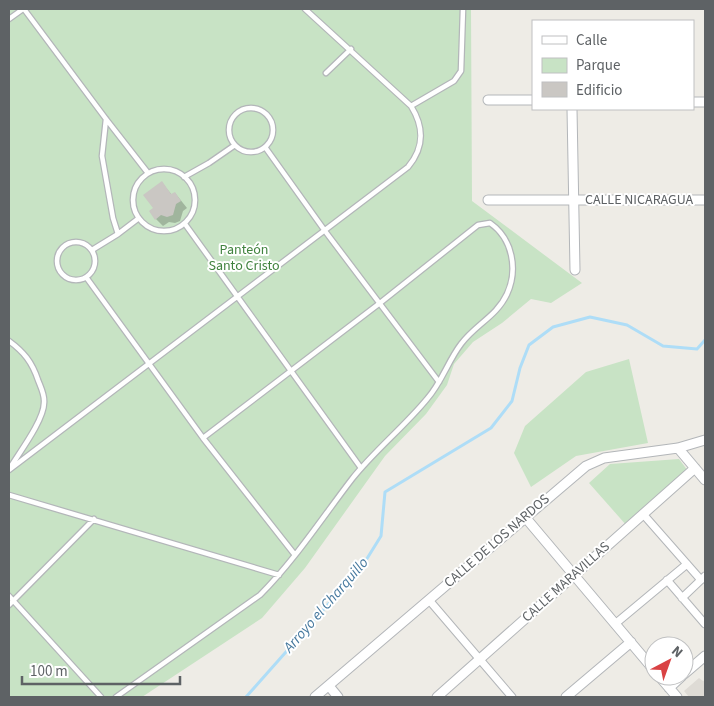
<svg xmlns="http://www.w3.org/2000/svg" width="714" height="706" font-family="'Source Sans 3',sans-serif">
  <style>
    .education { fill: #dedbd5 }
    .green { fill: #c8e3c5 }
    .shadow { fill: #0003 }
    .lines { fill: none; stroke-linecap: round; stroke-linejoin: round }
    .stream { stroke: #aeddf7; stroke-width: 3 }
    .building { fill: #cac7c3 }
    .service-casing { stroke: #b3b6b9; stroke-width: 7 }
    .pedestrian-casing { stroke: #b3b6b9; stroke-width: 9 }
    .minor-casing { stroke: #b3b6b9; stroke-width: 11 }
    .service { stroke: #fff; stroke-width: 4.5 }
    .pedestrian { stroke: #fff; stroke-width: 7 }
    .minor { stroke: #fff; stroke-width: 9 }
    .labels { text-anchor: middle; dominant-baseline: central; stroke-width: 4; stroke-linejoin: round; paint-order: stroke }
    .street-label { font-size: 14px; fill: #5e6265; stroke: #fff }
    .park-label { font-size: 14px; fill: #41833f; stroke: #fff }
    .water-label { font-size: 15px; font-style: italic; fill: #487a9f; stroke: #fff }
  </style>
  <rect width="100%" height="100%" fill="#eeece6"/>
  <path class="education" d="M 699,678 L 703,681 L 705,680 L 705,697 L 689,697 L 684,691 Z"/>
  <path class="green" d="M 9,9 L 471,9 L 472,201 L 582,283 L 551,303 L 531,299 L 502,323 L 473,342 L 454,364 L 447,385 L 426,414 L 385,456 L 305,568 L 262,618 L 142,697 L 9,697 Z
    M 629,359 L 648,443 L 576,456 L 531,487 L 514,453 L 525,426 L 586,372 Z
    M 679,459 L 688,471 L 627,526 L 589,483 L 610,464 Z"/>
  <path class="shadow" d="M 162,183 L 172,195 L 175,193 L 187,208 L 183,211 L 180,221 L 175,223 L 169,222 L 163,226 L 156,219 L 155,208 Z"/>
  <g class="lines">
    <path class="stream" d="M 246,697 L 363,565 L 381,536 L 385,492 L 491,428 L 512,401 L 520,368 L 529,345 L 553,327 L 590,317 L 627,325 L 663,346 L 697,349 L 705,340"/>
  </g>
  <path class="building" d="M 162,181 L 171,194 L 175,192 L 181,201 L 176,204 L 173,215 L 167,217 L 161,215 L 155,220 L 149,211 L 153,208 L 143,195 Z"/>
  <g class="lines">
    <g class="service-casing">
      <path id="service" d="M 24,9 L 106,119 L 148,173
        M 9,19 L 23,9
        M 326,73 L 351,49
        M 411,106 L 454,81 L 461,71 L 463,9
        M229 130a22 22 0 1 1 44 0a22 22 0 1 1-44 0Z
        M 106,119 L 102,156 L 113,218 L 118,234
        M 265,147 L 325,231 L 439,382
        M133 200a31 31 0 1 1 62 0a31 31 0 1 1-62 0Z
        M 184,177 L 209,163 L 235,145
        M 185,224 L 361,468
        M57 261a19 19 0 1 1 38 0a19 19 0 1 1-38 0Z
        M 92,250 L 118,234 L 139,218
        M 86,277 L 203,438 L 295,555
        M 9,341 C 24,352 32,362 38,380 C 41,388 45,395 44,403 C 44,420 19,453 10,468
        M 9,470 L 408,167 C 425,147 424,127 411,106 L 305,9
        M 9,495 L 279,575
        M 9,596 L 101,697
        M 9,605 L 94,519
        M 116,697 L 260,595 C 295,560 322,518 352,479 C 375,450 404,427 427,399 C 442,382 448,361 461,344 C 475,325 497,316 507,294 C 518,270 513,239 490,223 L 478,225 L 380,303 L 203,438"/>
    </g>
    <g class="pedestrian-casing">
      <path id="pedestrian" d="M 643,514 L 701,580
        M 667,580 L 705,624
        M 682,598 L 705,576
        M 429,600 L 512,697
        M 615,624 L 687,564"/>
    </g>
    <g class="minor-casing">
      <path id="minor" d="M 488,100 L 533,100
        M 693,102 L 705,102
        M 572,109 L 575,270
        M 488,200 L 705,200
        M 678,448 L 705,480
        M 525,517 L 654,670
        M 684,674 L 705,656
        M 659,676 L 677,697
        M 329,686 L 338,697
        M 669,688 L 682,676
        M 315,697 L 586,466 L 604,458 L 678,448 L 705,440
        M 437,697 L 695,468
        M 566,697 L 631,642"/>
    </g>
    <use href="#service" class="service"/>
    <use href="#pedestrian" class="pedestrian"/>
    <use href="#minor" class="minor"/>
  </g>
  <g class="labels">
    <g class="street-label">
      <text x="639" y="200">CALLE NICARAGUA</text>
      <text transform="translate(497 541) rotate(-41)">CALLE DE LOS NARDOS</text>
      <text transform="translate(566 582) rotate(-42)">CALLE MARAVILLAS</text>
    </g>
    <g class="park-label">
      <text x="244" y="250">Panteón<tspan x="244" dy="16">Santo Cristo</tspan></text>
    </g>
    <g class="water-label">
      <text transform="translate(326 605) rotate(-49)">Arroyo el Charquillo</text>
    </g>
  </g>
  <rect width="714" height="706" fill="none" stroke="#5e6265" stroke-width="20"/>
  <rect x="532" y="20" width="162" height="90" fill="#ffffff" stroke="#bfc0c1"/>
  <rect x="542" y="36" width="25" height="8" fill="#ffffff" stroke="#bfc0c1"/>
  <text x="576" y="45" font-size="15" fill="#5e6265">Calle</text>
  <rect x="542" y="58" width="25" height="15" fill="#c8e3c5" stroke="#bfc0c1"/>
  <text x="576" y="70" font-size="15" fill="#5e6265">Parque</text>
  <rect x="542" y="82" width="25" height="15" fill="#cac7c3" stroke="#bfc0c1"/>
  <text x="576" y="95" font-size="15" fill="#5e6265">Edificio</text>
  <g transform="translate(669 661) rotate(41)"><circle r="24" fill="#ffffff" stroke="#bfc0c1"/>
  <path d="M0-4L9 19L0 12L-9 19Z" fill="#d94244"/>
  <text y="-8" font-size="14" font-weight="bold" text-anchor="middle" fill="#5e6265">N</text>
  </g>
  <path d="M22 676v8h158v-8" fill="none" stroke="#5e6265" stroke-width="2.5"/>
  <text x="30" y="676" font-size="15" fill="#5e6265" stroke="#ffffff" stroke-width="4" paint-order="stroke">100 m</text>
</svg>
